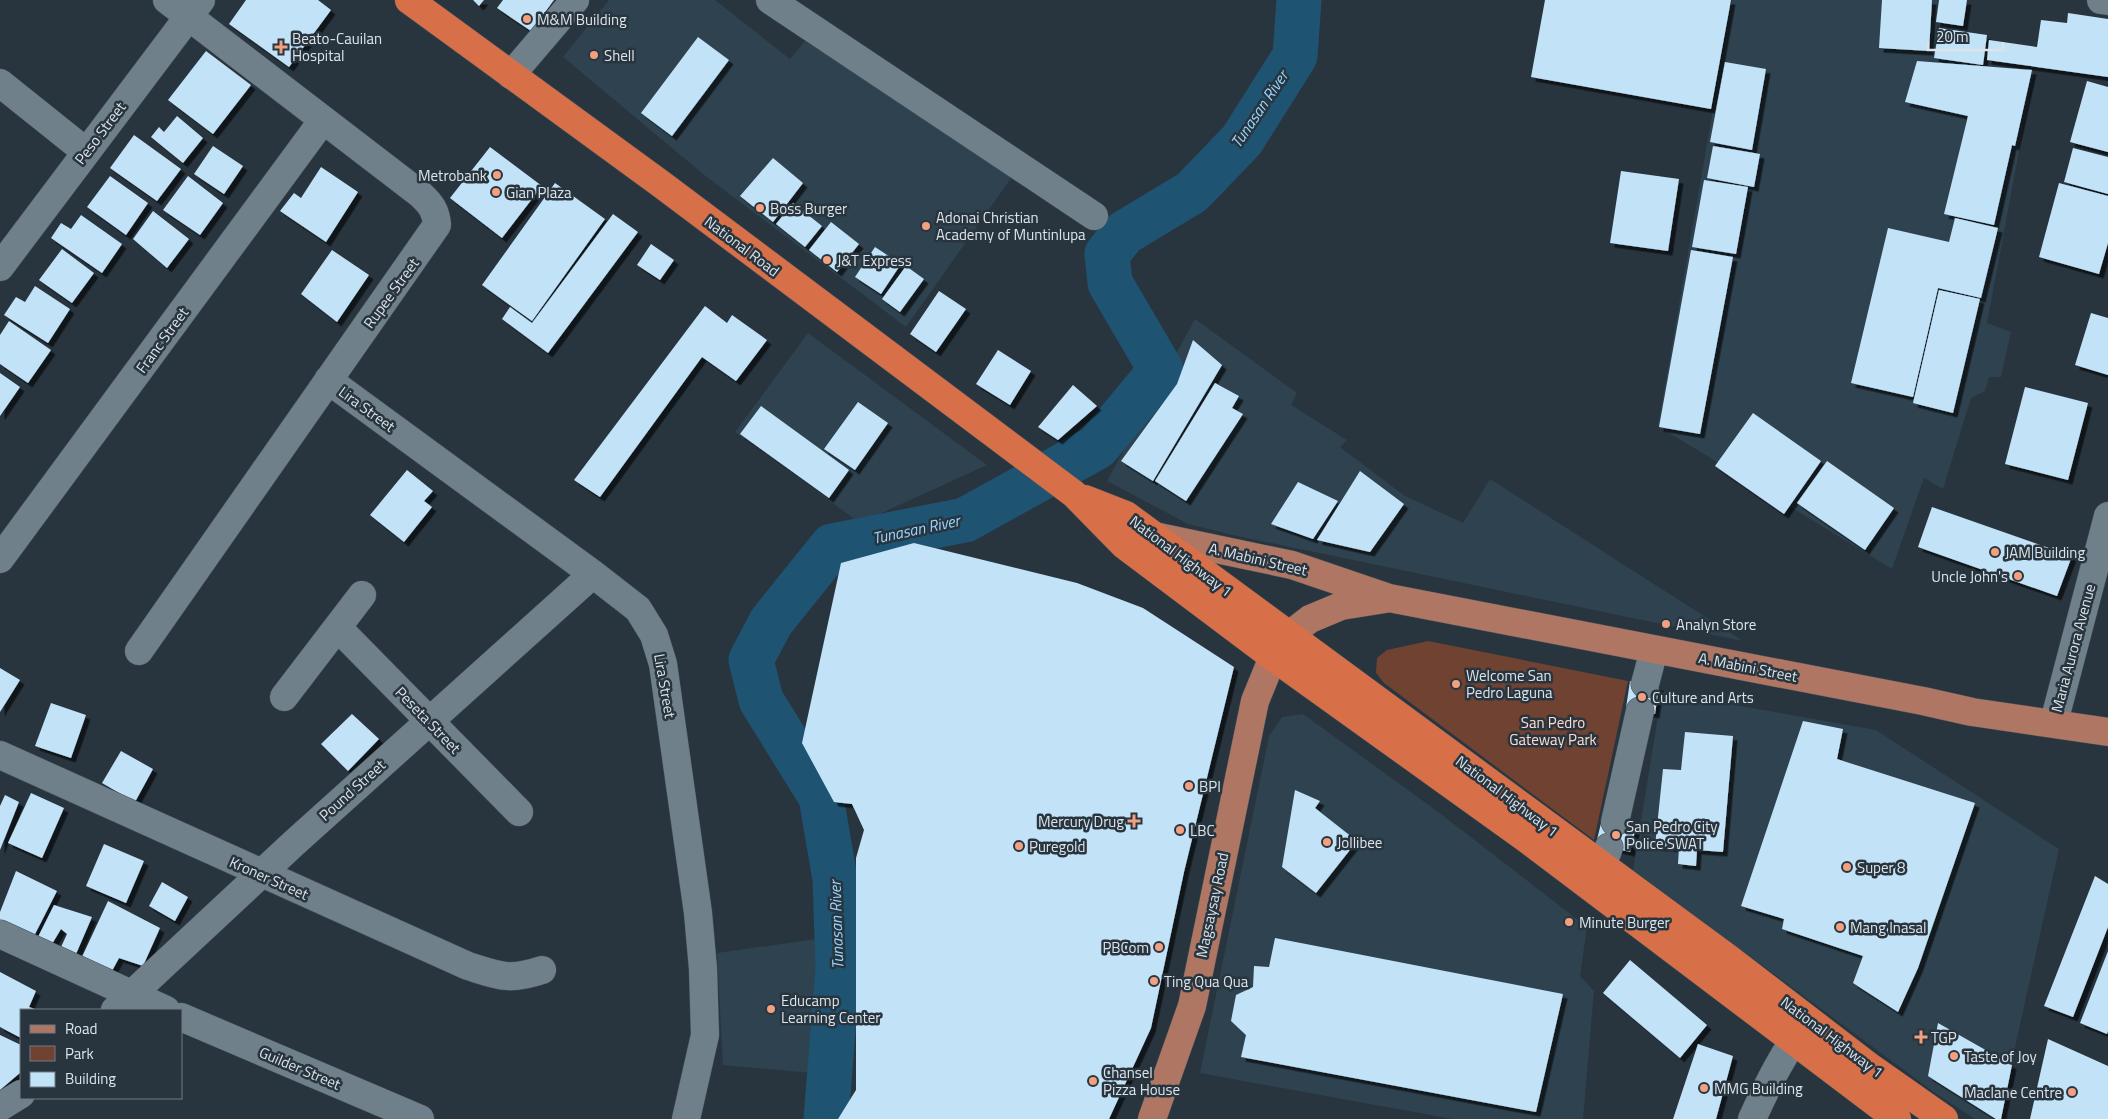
<svg xmlns="http://www.w3.org/2000/svg" width="2108" height="1119" font-family="'Titillium Web',sans-serif">
  <style>
    .built { fill: #2e424f }
    .green { fill: #6f4232 }
    .lines { fill: none; stroke-linecap: round; stroke-linejoin: round }
    .river { stroke: #1f5372; stroke-width: 45 }
    .building { fill: #c2e2f8; filter: url(#shadow) }
    .minor-casing { stroke: #455158; stroke-width: 29 }
    .major-casing { stroke: #455158; stroke-width: 29 }
    .highway-casing { stroke: #455158; stroke-width: 29 }
    .minor { stroke: #70808b; stroke-width: 28 }
    .major { stroke: #ae7663; stroke-width: 28 }
    .highway { stroke: #d77049; stroke-width: 28 }
    .poi-dot { fill: #f3a081; stroke: #28353f; stroke-width: 2 }
    .labels { text-anchor: middle; dominant-baseline: central; stroke-width: 5; stroke-linejoin: round; paint-order: stroke }
    .poi-label { font-size: 15px; fill: #dce4ea; stroke: #28353f; text-anchor: start }
    .street-label { font-size: 15px; fill: #dce4ea; stroke: #28353f }
    .park-label { font-size: 15px; fill: #fedbcf; stroke: #28353f }
    .water-label { font-size: 16px; font-style: italic; fill: #98d5fe; stroke: #28353f }
  </style>
  <defs>
    <filter id="shadow"><feDropShadow dx="4.5" dy="4.5" stdDeviation="0" flood-color="#0009"/></filter>
  </defs>
  <rect width="100%" height="100%" fill="#28353f"/>
  <path class="built" d="M 609,0 L 715,0 L 790,59 L 805,41 L 1014,174 L 906,327 L 703,174 L 563,57 Z
    M 1732,0 L 1938,0 L 1935,57 L 2034,71 L 1987,323 L 2011,332 L 2001,377 L 1989,377 L 1985,391 L 1971,398 L 1943,489 L 1924,478 L 1892,569 L 1658,426 Z
    M 1195,319 L 1297,393 L 1291,405 L 1347,440 L 1340,447 L 1405,496 L 1463,523 L 1490,479 L 1743,641 L 1237,536 L 1188,524 L 1107,481 Z
    M 808,333 L 987,465 L 860,523 L 735,432 Z
    M 1662,692 L 1876,730 L 2059,849 L 1999,1119 L 1975,1119 L 1935,1093 L 1633,870 Z
    M 1303,714 L 1437,811 L 1587,927 L 1580,976 L 1594,991 L 1583,1119 L 1452,1119 L 1200,1073 L 1269,736 L 1282,717 Z
    M 823,938 L 823,1074 L 723,1065 L 717,953 Z"/>
  <path class="green" d="M 1428,641 L 1628,681 L 1594,840 L 1384,683 L 1376,673 L 1377,658 L 1387,650 Z"/>
  <g class="lines">
    <path class="river" d="M 826,1119 L 838,969 L 835,879 L 821,797 L 761,700 L 751,660 L 771,622 L 832,546 L 965,520 L 1097,447 L 1161,370 L 1110,283 L 1107,254 L 1124,233 L 1192,192 L 1242,140 L 1295,56 L 1299,0"/>
  </g>
  <path class="building" d="M 246,0 L 318,0 L 331,10 L 289,67 L 229,24 Z
    M 473,0 L 484,0 L 479,6 Z
    M 503,0 L 554,0 L 531,31 L 497,8 Z
    M 1545,0 L 1731,0 L 1711,109 L 1531,77 Z
    M 1882,0 L 1932,0 L 1929,51 L 1879,48 Z
    M 1939,0 L 1967,0 L 1963,26 L 1936,22 Z
    M 2068,13 L 2108,19 L 2108,77 L 1987,60 L 1989,40 L 2037,47 L 2041,20 L 2067,23 Z
    M 1939,28 L 1987,35 L 1983,65 L 1934,58 Z
    M 698,37 L 729,60 L 672,136 L 641,113 Z
    M 206,51 L 251,85 L 213,134 L 168,100 Z
    M 1917,61 L 2032,70 L 2015,146 L 2012,145 L 1994,225 L 1944,214 L 1968,116 L 1905,102 Z
    M 1725,62 L 1766,69 L 1752,150 L 1710,142 Z
    M 2087,81 L 2108,87 L 2108,152 L 2070,142 Z
    M 177,116 L 203,138 L 183,163 L 151,137 L 159,127 L 164,132 Z
    M 134,135 L 181,169 L 157,201 L 110,168 Z
    M 213,146 L 243,166 L 224,194 L 194,174 Z
    M 1713,146 L 1760,154 L 1754,187 L 1707,178 Z
    M 490,147 L 542,186 L 502,238 L 450,198 Z
    M 2073,148 L 2108,157 L 2108,194 L 2064,182 Z
    M 773,158 L 803,183 L 773,222 L 740,196 Z
    M 321,167 L 358,192 L 326,242 L 280,211 L 294,193 L 301,198 Z
    M 1621,171 L 1679,179 L 1668,251 L 1610,243 Z
    M 110,176 L 148,203 L 126,235 L 87,207 Z
    M 188,176 L 223,203 L 200,235 L 163,210 Z
    M 1704,180 L 1748,187 L 1736,254 L 1692,247 Z
    M 555,183 L 605,219 L 532,321 L 482,285 Z
    M 2059,183 L 2108,196 L 2108,243 L 2099,274 L 2039,257 Z
    M 793,203 L 822,226 L 805,247 L 776,224 Z
    M 153,211 L 189,239 L 167,268 L 133,239 Z
    M 613,214 L 638,232 L 548,353 L 502,319 L 510,307 L 532,323 Z
    M 81,215 L 122,244 L 102,273 L 51,238 L 61,223 L 71,229 Z
    M 1955,218 L 1998,228 L 1981,298 L 1938,288 L 1913,397 L 1851,383 L 1888,228 L 1949,242 Z
    M 831,222 L 859,244 L 837,272 L 809,250 Z
    M 651,244 L 674,260 L 660,280 L 637,265 Z
    M 875,247 L 901,264 L 881,294 L 855,277 Z
    M 62,249 L 94,273 L 72,303 L 39,280 Z
    M 332,250 L 369,275 L 337,322 L 301,294 Z
    M 1691,250 L 1733,257 L 1700,434 L 1659,427 Z
    M 906,266 L 924,279 L 900,312 L 882,299 Z
    M 35,286 L 70,309 L 48,343 L 4,315 L 16,297 L 25,302 Z
    M 1939,290 L 1980,299 L 1953,413 L 1913,403 Z
    M 939,291 L 966,309 L 936,352 L 910,334 Z
    M 705,306 L 727,323 L 732,315 L 767,340 L 736,381 L 702,357 L 600,497 L 574,480 Z
    M 2091,313 L 2108,318 L 2108,375 L 2075,365 Z
    M 9,321 L 51,350 L 28,383 L 0,364 L 0,335 Z
    M 1193,340 L 1222,365 L 1153,481 L 1121,461 L 1177,384 Z
    M 998,350 L 1031,371 L 1010,405 L 976,384 Z
    M 0,373 L 20,387 L 0,416 Z
    M 1215,383 L 1239,396 L 1232,408 L 1243,414 L 1186,501 L 1155,481 Z
    M 1073,385 L 1097,406 L 1058,440 L 1038,427 Z
    M 2025,387 L 2088,403 L 2068,480 L 2005,464 Z
    M 858,402 L 888,423 L 855,470 L 824,449 Z
    M 761,406 L 849,470 L 829,498 L 740,434 Z
    M 1753,413 L 1821,461 L 1784,514 L 1715,466 Z
    M 1827,461 L 1894,508 L 1865,550 L 1797,503 Z
    M 407,470 L 433,491 L 424,501 L 432,507 L 404,542 L 370,515 Z
    M 1360,471 L 1404,504 L 1370,552 L 1317,540 Z
    M 1298,482 L 1338,501 L 1313,539 L 1271,524 Z
    M 1932,507 L 2072,556 L 2057,596 L 1918,547 Z
    M 914,543 L 1077,583 L 1143,608 L 1234,667 L 1184,872 L 1151,1028 L 1109,1119 L 838,1119 L 856,1090 L 856,858 L 864,830 L 852,804 L 834,802 L 802,743 L 841,563 Z
    M 0,668 L 20,680 L 0,712 Z
    M 1630,681 L 1659,686 L 1655,714 L 1626,708 Z
    M 51,703 L 86,715 L 71,758 L 35,746 Z
    M 352,714 L 379,739 L 348,771 L 321,744 Z
    M 1803,721 L 1843,729 L 1837,759 L 1975,803 L 1918,968 L 1898,1012 L 1853,983 L 1863,956 L 1782,929 L 1784,919 L 1741,906 Z
    M 1685,732 L 1733,736 L 1723,852 L 1697,850 L 1696,866 L 1678,864 L 1679,848 L 1655,846 L 1663,769 L 1681,770 Z
    M 121,751 L 153,769 L 135,802 L 102,783 Z
    M 1295,790 L 1320,801 L 1315,808 L 1357,841 L 1316,893 L 1282,867 Z
    M 31,793 L 64,808 L 42,858 L 8,843 Z
    M 5,795 L 19,802 L 0,850 L 0,806 Z
    M 1602,819 L 1636,827 L 1630,852 L 1596,844 Z
    M 104,844 L 144,861 L 126,903 L 86,886 Z
    M 16,871 L 57,891 L 33,938 L 0,924 L 0,912 Z
    M 2095,876 L 2108,884 L 2108,927 L 2073,1017 L 2044,1006 Z
    M 162,882 L 188,897 L 175,921 L 149,906 Z
    M 108,901 L 160,928 L 143,966 L 119,958 L 112,971 L 81,959 Z
    M 54,905 L 92,917 L 76,954 L 61,947 L 67,934 L 61,929 L 52,944 L 38,937 Z
    M 1275,938 L 1563,994 L 1536,1112 L 1241,1057 L 1246,1035 L 1231,1021 L 1236,995 L 1253,987 L 1254,966 L 1269,967 Z
    M 2108,951 L 2108,1031 L 2107,1034 L 2080,1023 Z
    M 1630,960 L 1707,1025 L 1680,1058 L 1603,993 Z
    M 0,972 L 36,991 L 29,1007 L 37,1010 L 21,1010 L 21,1038 L 0,1027 Z
    M 1938,1023 L 2012,1065 L 2001,1119 L 1996,1119 L 1928,1076 Z
    M 0,1035 L 21,1045 L 21,1072 L 0,1090 Z
    M 2048,1039 L 2108,1066 L 2108,1119 L 2030,1119 Z
    M 1698,1044 L 1733,1056 L 1716,1119 L 1673,1119 Z"/>
  <g class="lines">
    <g class="minor-casing">
      <path id="minor" d="M 770,0 L 1094,216
        M 2101,0 L 2108,1
        M 511,75 L 575,0
        M 0,83 L 85,151
        M 0,267 L 201,0
        M 328,380 L 593,574 L 638,609 L 654,635 L 663,664 L 698,913 L 703,969 L 705,1035 L 686,1119
        M 0,559 L 323,120
        M 338,628 L 519,812
        M 139,651 L 437,225 C 436,211 431,204 420,194 L 167,0
        M 1645,684 L 1654,650
        M 284,697 L 362,595
        M 2054,722 L 2108,516
        M 0,755 L 468,966 C 500,976 509,981 542,970
        M 1615,822 L 1640,711
        M 1599,865 L 1607,853 L 1609,847
        M 0,934 L 166,1010
        M 115,1010 L 293,844 L 593,574
        M 181,1017 L 420,1119
        M 0,1107 L 21,1094
        M 1752,1119 C 1768,1084 1784,1051 1808,1021"/>
    </g>
    <g class="major-casing">
      <path id="major" d="M 1154,536 L 1292,565 L 1389,598 L 1923,701 L 1972,712 L 2108,732
        M 1152,1119 L 1192,1006 L 1255,701 L 1273,657 L 1288,636 L 1310,619 L 1341,606 L 1385,599"/>
    </g>
    <g class="highway-casing">
      <path id="highway" d="M 409,0 L 661,184 L 1074,494 L 1124,545 L 1273,657 L 1524,837 L 1897,1119
        M 1085,499 L 1126,515 L 1728,958 L 1870,1067 L 1944,1119"/>
    </g>
    <use href="#minor" class="minor"/>
    <use href="#major" class="major"/>
    <use href="#highway" class="highway"/>
  </g>
  <g class="poi-dot">
    <circle cx="527" cy="19" r="5"/>
    <path d="M278.5 39.5h5v5h5v5h-5v5h-5v-5h-5v-5h5z"/>
    <circle cx="594" cy="55" r="5"/>
    <circle cx="497" cy="175" r="5"/>
    <circle cx="496" cy="192" r="5"/>
    <circle cx="760" cy="208" r="5"/>
    <circle cx="926" cy="226" r="5"/>
    <circle cx="827" cy="260" r="5"/>
    <circle cx="1995" cy="552" r="5"/>
    <circle cx="2018" cy="576" r="5"/>
    <circle cx="1666" cy="624" r="5"/>
    <circle cx="1456" cy="684" r="5"/>
    <circle cx="1642" cy="697" r="5"/>
    <circle cx="1189" cy="786" r="5"/>
    <path d="M1131.5 813.5h5v5h5v5h-5v5h-5v-5h-5v-5h5z"/>
    <circle cx="1180" cy="830" r="5"/>
    <circle cx="1616" cy="835" r="5"/>
    <circle cx="1327" cy="842" r="5"/>
    <circle cx="1019" cy="846" r="5"/>
    <circle cx="1847" cy="867" r="5"/>
    <circle cx="1569" cy="922" r="5"/>
    <circle cx="1840" cy="927" r="5"/>
    <circle cx="1159" cy="947" r="5"/>
    <circle cx="1154" cy="981" r="5"/>
    <circle cx="771" cy="1009" r="5"/>
    <path d="M1918.5 1029.5h5v5h5v5h-5v5h-5v-5h-5v-5h5z"/>
    <circle cx="1954" cy="1056" r="5"/>
    <circle cx="1093" cy="1081" r="5"/>
    <circle cx="1704" cy="1088" r="5"/>
    <circle cx="2072" cy="1092" r="5"/>
  </g>
  <g class="labels">
    <g class="poi-label">
      <text x="537" y="19">M&amp;M Building</text>
      <text x="292" y="38">Beato-Cauilan<tspan x="292" dy="17">Hospital</tspan></text>
      <text x="604" y="55">Shell</text>
      <text x="487" y="175" text-anchor="end">Metrobank</text>
      <text x="506" y="192">Gian Plaza</text>
      <text x="770" y="208">Boss Burger</text>
      <text x="936" y="217">Adonai Christian<tspan x="936" dy="17">Academy of Muntinlupa</tspan></text>
      <text x="837" y="260">J&amp;T Express</text>
      <text x="2005" y="552">JAM Building</text>
      <text x="2008" y="576" text-anchor="end">Uncle John's</text>
      <text x="1676" y="624">Analyn Store</text>
      <text x="1466" y="675">Welcome San<tspan x="1466" dy="17">Pedro Laguna</tspan></text>
      <text x="1652" y="697">Culture and Arts</text>
      <text x="1199" y="786">BPI</text>
      <text x="1124" y="821" text-anchor="end">Mercury Drug</text>
      <text x="1626" y="826">San Pedro City<tspan x="1626" dy="17">Police SWAT</tspan></text>
      <text x="1190" y="830">LBC</text>
      <text x="1337" y="842">Jollibee</text>
      <text x="1029" y="846">Puregold</text>
      <text x="1857" y="867">Super 8</text>
      <text x="1579" y="922">Minute Burger</text>
      <text x="1850" y="927">Mang Inasal</text>
      <text x="1149" y="947" text-anchor="end">PBCom</text>
      <text x="1164" y="981">Ting Qua Qua</text>
      <text x="781" y="1000">Educamp<tspan x="781" dy="17">Learning Center</tspan></text>
      <text x="1931" y="1037">TGP</text>
      <text x="1964" y="1056">Taste of Joy</text>
      <text x="1103" y="1072">Chansel<tspan x="1103" dy="17">Pizza House</tspan></text>
      <text x="1714" y="1088">MMG Building</text>
      <text x="2062" y="1092" text-anchor="end">Maclane Centre</text>
    </g>
    <g class="street-label">
      <text transform="translate(100 133) rotate(-53)">Peso Street</text>
      <text transform="translate(742 246) rotate(37)">National Road</text>
      <text transform="translate(391 293) rotate(-54)">Rupee Street</text>
      <text transform="translate(162 340) rotate(-54)">Franc Street</text>
      <text transform="translate(367 409) rotate(36)">Lira Street</text>
      <text transform="translate(1181 556) rotate(37)">National Highway 1</text>
      <text transform="translate(1258 559) rotate(13)">A. Mabini Street</text>
      <text transform="translate(2073 648) rotate(-75)">Maria Aurora Avenue</text>
      <text transform="translate(1748 667) rotate(11)">A. Mabini Street</text>
      <text transform="translate(665 686) rotate(80)">Lira Street</text>
      <text transform="translate(428 720) rotate(46)">Peseta Street</text>
      <text transform="translate(352 790) rotate(-42)">Pound Street</text>
      <text transform="translate(1507 796) rotate(37)">National Highway 1</text>
      <text transform="translate(269 878) rotate(24)">Kroner Street</text>
      <text transform="translate(1212 905) rotate(-78)">Magsaysay Road</text>
      <text transform="translate(1832 1037) rotate(37)">National Highway 1</text>
      <text transform="translate(300 1068) rotate(23)">Guilder Street</text>
    </g>
    <g class="park-label">
      <text x="1553" y="722">San Pedro<tspan x="1553" dy="17">Gateway Park</tspan></text>
    </g>
    <g class="water-label">
      <text transform="translate(1259 109) rotate(-56)">Tunasan River</text>
      <text transform="translate(916 529) rotate(-12)">Tunasan River</text>
      <text transform="translate(836 925) rotate(-92)">Tunasan River</text>
    </g>
  </g>
  <rect x="20" y="1009" width="162" height="90" fill="#28353f" stroke="#707b83"/>
  <rect x="30" y="1025" width="25" height="8" fill="#ae7663" stroke="#707b83"/>
  <text x="65" y="1034" font-size="15" fill="#dce4ea">Road</text>
  <rect x="30" y="1046" width="25" height="15" fill="#6f4232" stroke="#707b83"/>
  <text x="65" y="1059" font-size="15" fill="#dce4ea">Park</text>
  <rect x="30" y="1072" width="25" height="15" fill="#c2e2f8" stroke="#707b83"/>
  <text x="65" y="1084" font-size="15" fill="#dce4ea">Building</text>
  <path d="M1928 42v8h75v-8" fill="none" stroke="#dce4ea" stroke-width="2.5"/>
  <text x="1936" y="42" font-size="15" fill="#dce4ea" stroke="#28353f" stroke-width="4" paint-order="stroke">20 m</text>
</svg>
